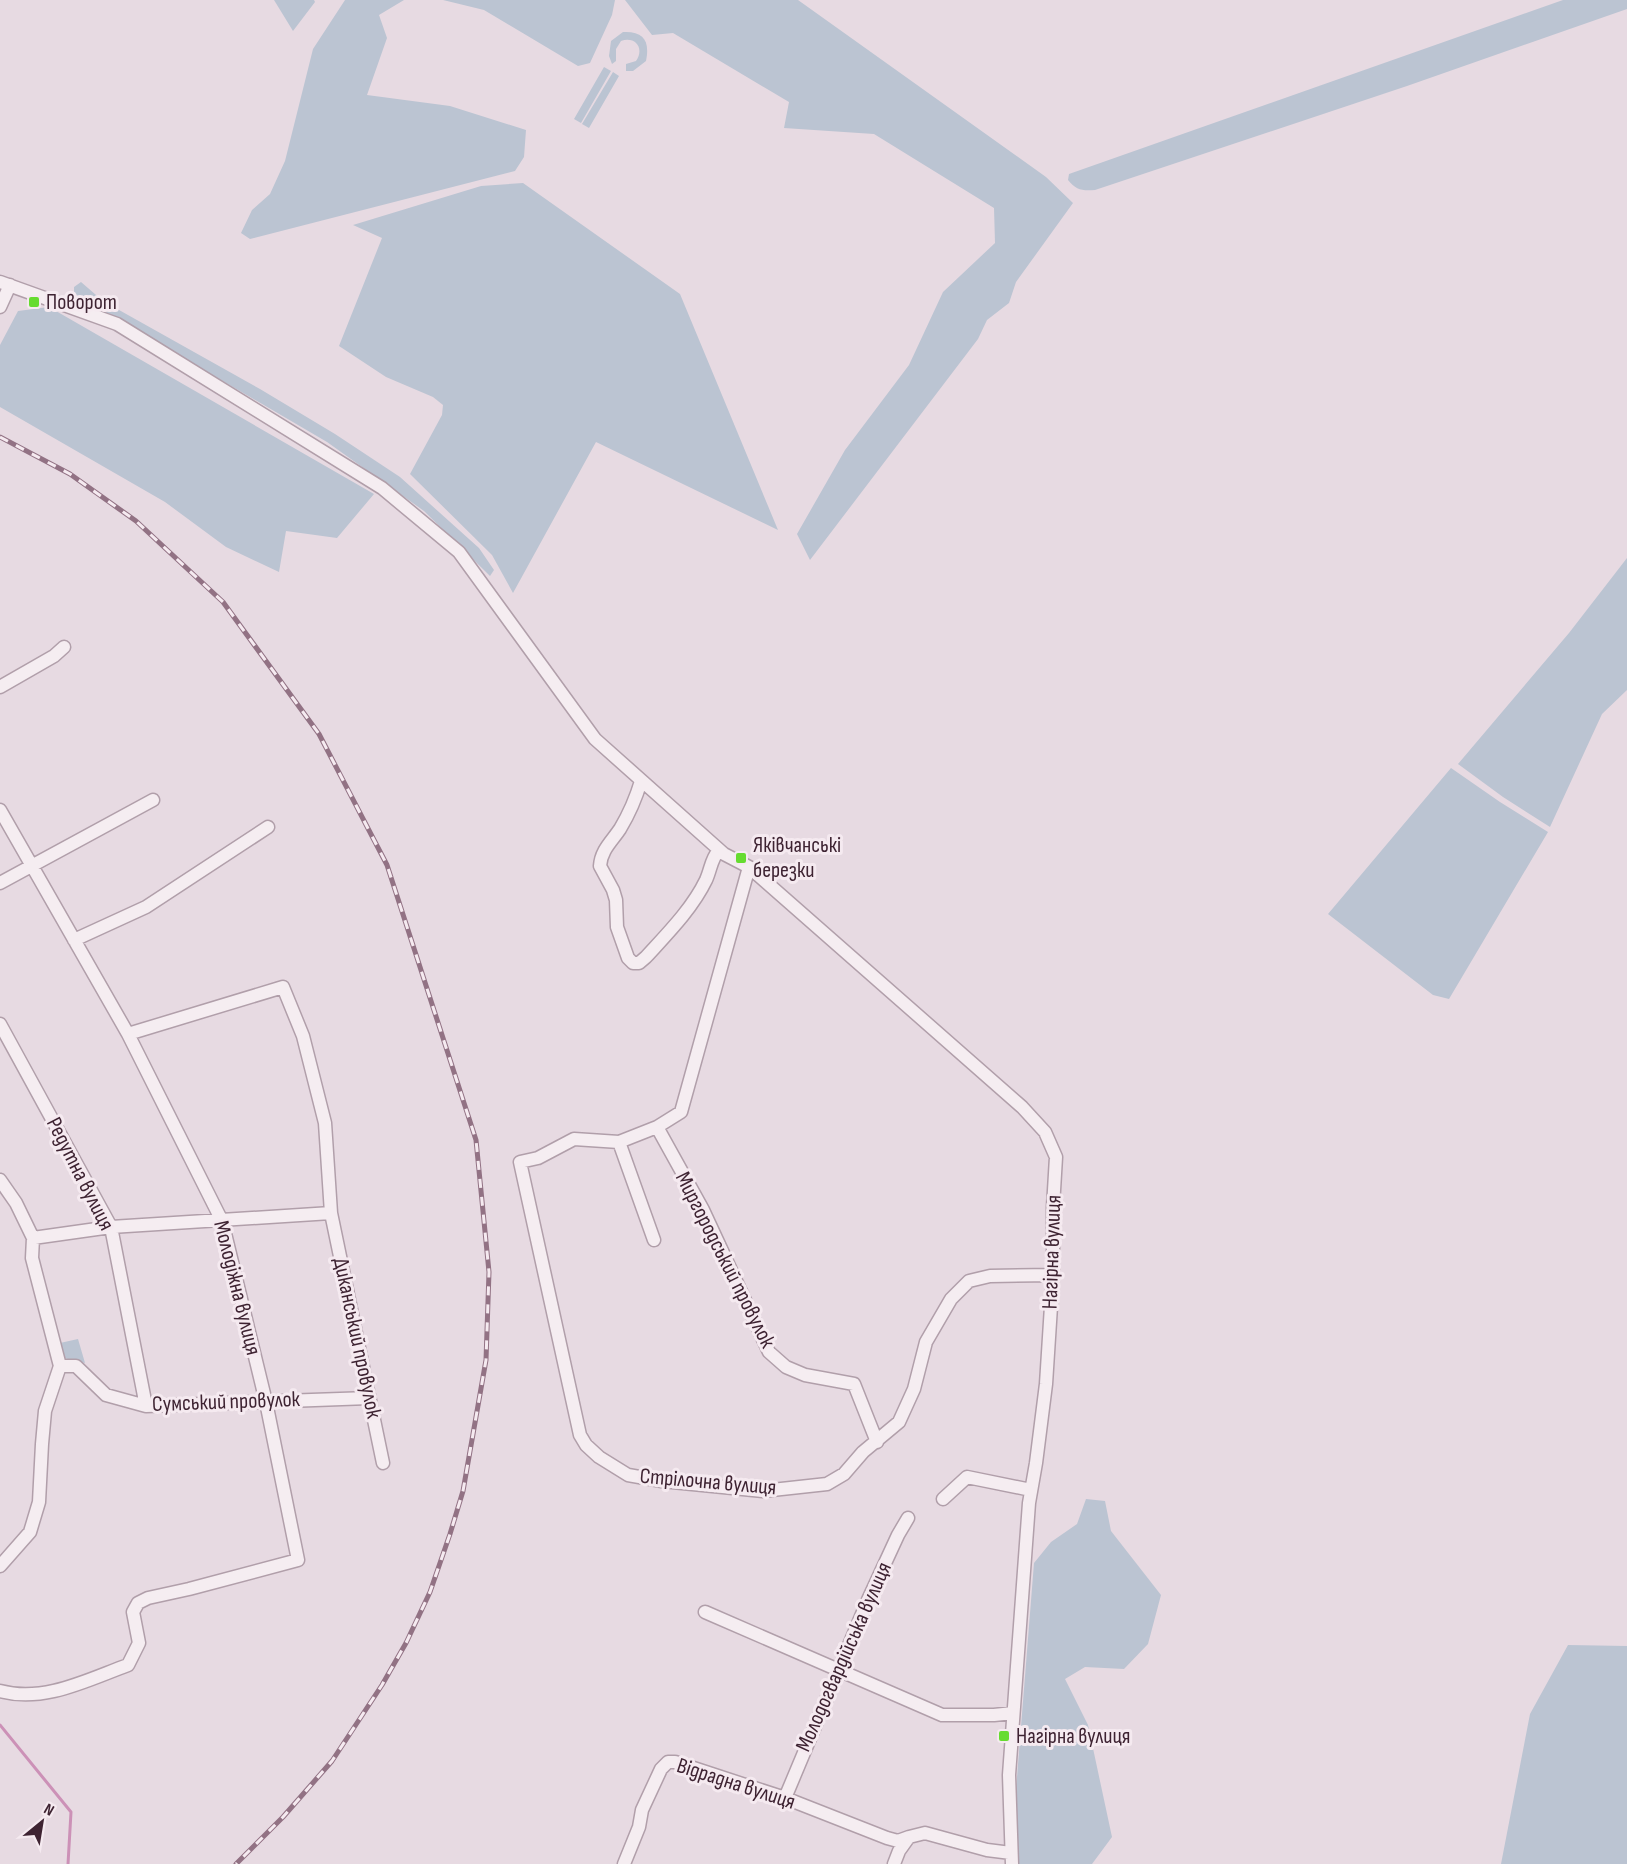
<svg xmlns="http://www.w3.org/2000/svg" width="1627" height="1864" font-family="'Sofia Sans Condensed',sans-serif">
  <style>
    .green { fill: #bbc4d2 }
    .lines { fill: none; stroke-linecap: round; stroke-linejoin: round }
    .stream { stroke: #cc91b7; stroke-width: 3 }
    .minor-casing { stroke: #b19faa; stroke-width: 15 }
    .minor { stroke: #f5edf1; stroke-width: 12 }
    .rail-casing { stroke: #927284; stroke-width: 5 }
    .rail { stroke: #f5eaf0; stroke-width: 3; stroke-dasharray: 9; stroke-linecap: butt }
    .poi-dot { fill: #66dc30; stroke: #f5eaf0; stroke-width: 2 }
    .labels { text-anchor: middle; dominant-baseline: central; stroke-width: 6; stroke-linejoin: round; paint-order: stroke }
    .poi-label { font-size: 22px; fill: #3e2332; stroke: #f5eaf0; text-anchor: start }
    .street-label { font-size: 22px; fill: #3e2332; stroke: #f5eaf0 }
  </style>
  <rect width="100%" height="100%" fill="#e7dae2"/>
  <path class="green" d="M 274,0 L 314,0 L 315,2 L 293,31 Z
    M 345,0 L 404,0 L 379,15 L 387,38 L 367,95 L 450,106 L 526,130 L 524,157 L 515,171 L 250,239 L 241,233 L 252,210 L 270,194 L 285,161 L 313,49 Z
    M 443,0 L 615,0 L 612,15 L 590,63 L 578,66 L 484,10 Z
    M 625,0 L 798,0 L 1046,177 L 1073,203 L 1016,282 L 1009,303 L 987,320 L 978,339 L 810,560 L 797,534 L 845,450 L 909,365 L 943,292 L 995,243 L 994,208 L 874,134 L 784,128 L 789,102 L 673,33 L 652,35 Z
    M 1563,0 L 1627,0 L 1627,9 L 1407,86 L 1095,190 C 1082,191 1076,190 1068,180 L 1069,174 Z
    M 623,32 C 644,31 650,41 646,61 L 633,71 L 626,71 L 626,64 L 636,61 C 645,48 635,36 621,41 L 616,49 L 616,61 L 612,64 L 609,56 L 611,41 Z
    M 604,67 L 611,71 L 581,123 L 574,119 Z
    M 613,72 L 619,76 L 589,128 L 582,124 Z
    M 523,183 L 680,294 L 778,530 L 596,442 L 513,593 L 492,555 L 410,474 L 442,415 L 443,405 L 433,397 L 386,377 L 339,346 L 382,238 L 353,225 L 481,186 Z
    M 81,282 L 103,301 L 260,389 L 335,434 L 400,477 L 479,548 L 494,570 L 490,576 L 424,511 L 327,442 L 74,294 L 74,287 Z
    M 49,307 L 374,494 L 337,538 L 286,531 L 279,572 L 226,547 L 165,502 L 0,407 L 0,345 L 18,311 Z
    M 1627,558 L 1627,690 L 1602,714 L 1550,827 L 1503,797 L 1458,764 L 1569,633 Z
    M 1451,768 L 1500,802 L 1548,832 L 1449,999 L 1433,995 L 1328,914 Z
    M 78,1339 L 85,1363 L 64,1358 L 60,1343 Z
    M 1086,1499 L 1105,1501 L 1111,1531 L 1161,1595 L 1148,1644 L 1124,1669 L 1085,1667 L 1065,1679 L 1088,1725 L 1112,1837 L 1092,1864 L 1019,1864 L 1014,1815 L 1034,1563 L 1051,1542 L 1077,1524 Z
    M 1568,1645 L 1627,1646 L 1627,1864 L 1501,1864 L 1530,1714 Z"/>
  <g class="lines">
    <path class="stream" d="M 0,1725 L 71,1812 L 68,1864"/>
    <g class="minor-casing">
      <path id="minor" d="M 0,282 L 117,324 L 382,488 L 459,552 L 595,739 L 724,854 L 749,867 L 1022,1107 L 1045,1132 L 1056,1157 L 1053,1207 L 1053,1275 L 1046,1384 L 1036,1463 L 1029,1503 L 1009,1775 L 1012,1864
        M 0,307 L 10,285
        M 0,687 L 54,656 L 64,647
        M 641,781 C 636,798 629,814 620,829 C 612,841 601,850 600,866 L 613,890 L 616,900 L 617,927 L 628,958 L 633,963 L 639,963 L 646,957 C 667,934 692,909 706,880 C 711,869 711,859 719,850
        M 0,810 L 128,1034 L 222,1221 L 266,1402 L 298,1560 L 189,1589 L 148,1598 L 138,1603 L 133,1612 L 139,1643 L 128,1665 C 87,1680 44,1703 0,1691
        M 749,867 L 681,1112 L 657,1127 L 619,1142 L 574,1139 L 538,1158 L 520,1162 L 580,1435 L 586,1445 L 599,1457 L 628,1475 L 662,1481 L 763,1491 L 827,1484 L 844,1474 L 863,1452 L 899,1422 L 914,1389 L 926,1342 L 951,1299 L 969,1281 L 990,1276 L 1053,1275
        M 0,883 L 153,800
        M 74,940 L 146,907 L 268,827
        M 0,1024 L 111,1227 L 146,1406
        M 128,1034 L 283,987 L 303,1036 L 325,1123 L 331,1213 L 383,1463
        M 657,1127 L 703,1210 L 769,1352 L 786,1367 L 805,1375 L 854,1384 L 877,1442
        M 619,1142 L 654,1240
        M 0,1180 L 16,1203 L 33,1238 L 32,1258 L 60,1366 L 45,1411 L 42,1444 L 39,1502 L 30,1532 L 0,1566
        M 33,1238 L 111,1227 L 331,1213
        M 60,1366 L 76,1366 L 106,1395 L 146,1406 L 369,1398
        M 943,1499 L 967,1477 L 1031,1490
        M 705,1612 L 942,1715 L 994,1715 L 1013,1713
        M 785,1798 L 868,1600 L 898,1535 L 908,1518
        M 624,1864 L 639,1827 L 642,1810 L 661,1769 L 668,1762 L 675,1762 L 785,1798 L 887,1838 L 898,1841 L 909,1837
        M 894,1864 L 899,1851 L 909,1837 L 925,1833 L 987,1850 L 1011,1853"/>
    </g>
    <use href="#minor" class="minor"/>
    <g class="rail-casing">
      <path id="rail" d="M 0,437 L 70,474 L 136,521 L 223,602 L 319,734 L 387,865 L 476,1140 L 489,1272 L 486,1360 L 463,1491 L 450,1534 L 430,1592 L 406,1643 L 382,1685 L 332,1761 L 283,1817 L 236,1864"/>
    </g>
    <use href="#rail" class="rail"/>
  </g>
  <g class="poi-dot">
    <rect x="28" y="296" width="12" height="12" rx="3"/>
    <rect x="735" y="852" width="12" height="12" rx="3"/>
    <rect x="998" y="1730" width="12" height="12" rx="3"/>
  </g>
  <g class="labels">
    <g class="poi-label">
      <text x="46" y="302">Поворот</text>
      <text x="753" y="845">Яківчанські<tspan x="753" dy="25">березки</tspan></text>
      <text x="1016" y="1736">Нагірна вулиця</text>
    </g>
    <g class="street-label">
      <text transform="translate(80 1174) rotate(63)">Редутна вулиця</text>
      <text transform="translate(1052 1252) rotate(-88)">Нагірна вулиця</text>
      <text transform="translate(725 1260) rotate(63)">Миргородський провулок</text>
      <text transform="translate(237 1288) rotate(76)">Молодіжна вулиця</text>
      <text transform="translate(357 1338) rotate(78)">Диканський провулок</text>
      <text transform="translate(226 1402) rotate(-2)">Сумський провулок</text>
      <text transform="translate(708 1482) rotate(5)">Стрілочна вулиця</text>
      <text transform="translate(844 1657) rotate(-66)">Молодогвардійська вулиця</text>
      <text transform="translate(736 1784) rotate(18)">Відрадна вулиця</text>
    </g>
  </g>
  <g transform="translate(42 1822) rotate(30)" stroke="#f5eaf0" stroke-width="4.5" paint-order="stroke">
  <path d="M0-4.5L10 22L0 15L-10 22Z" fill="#3e2332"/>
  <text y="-9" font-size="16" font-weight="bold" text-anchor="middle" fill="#3e2332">N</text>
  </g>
</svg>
